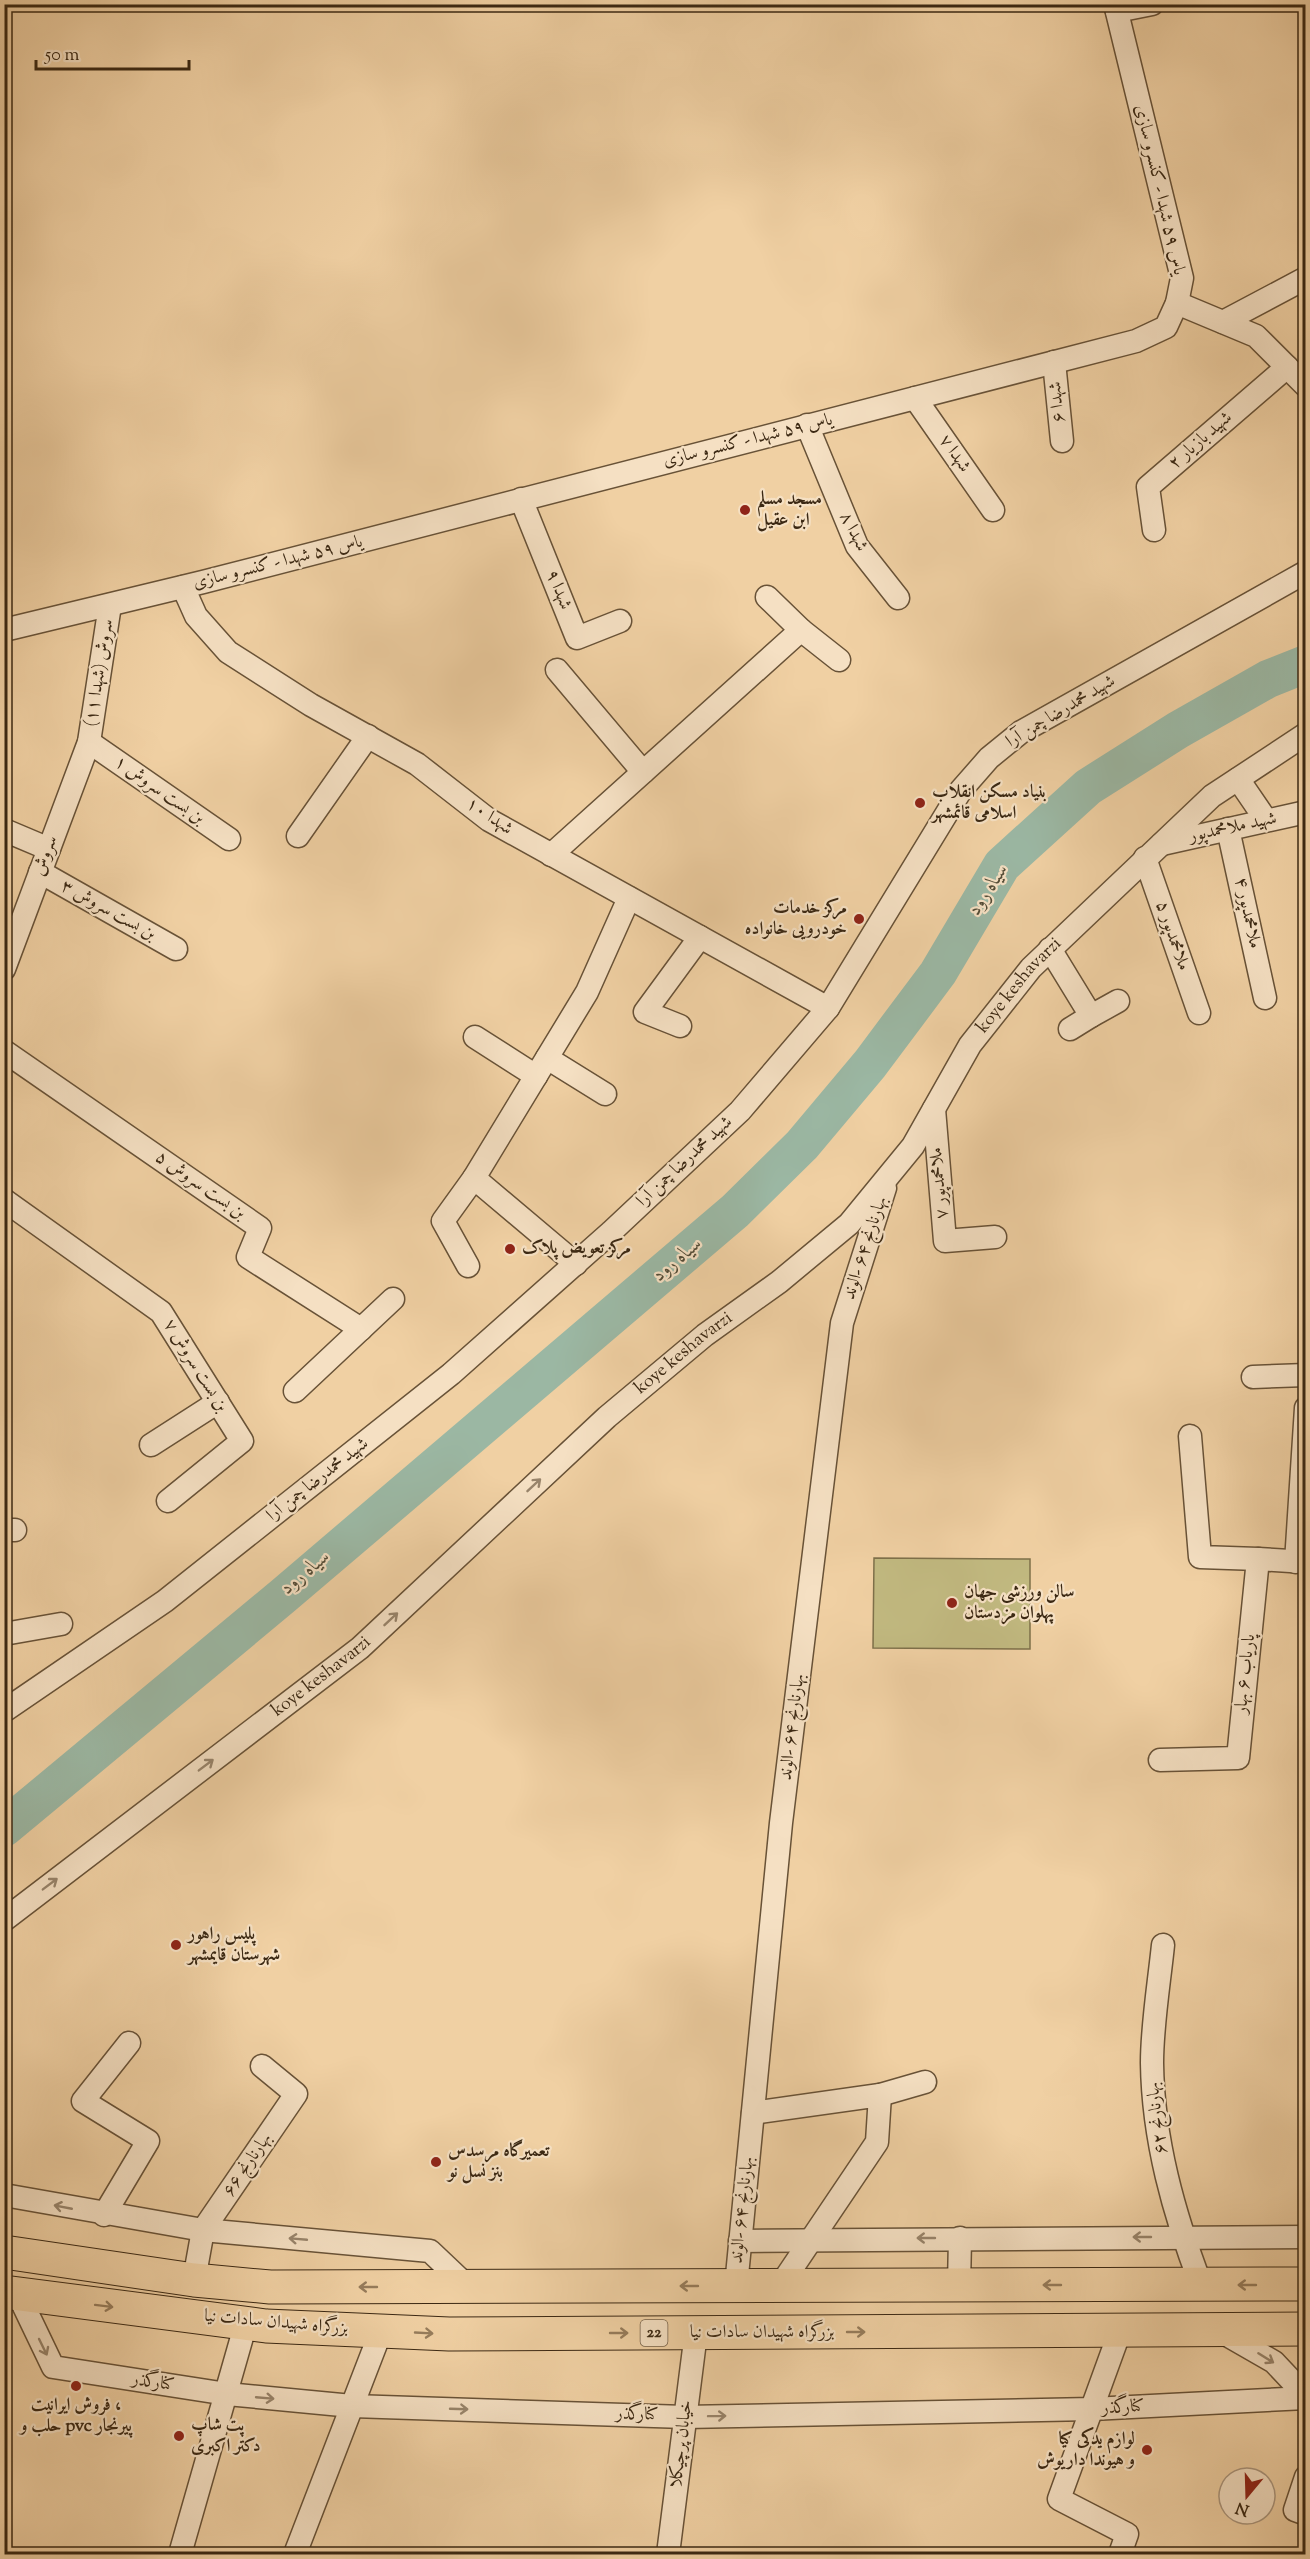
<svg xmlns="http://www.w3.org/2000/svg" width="1310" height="2559" font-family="'Sorts Mill Goudy',Amiri,serif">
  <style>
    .green { fill: #c1b980; stroke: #7e704a; stroke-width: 1.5 }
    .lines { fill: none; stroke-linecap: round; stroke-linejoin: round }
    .river { stroke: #9bb7a3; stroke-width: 38 }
    .minor-casing { stroke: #685237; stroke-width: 25 }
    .highway-casing { stroke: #3b2813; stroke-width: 35 }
    .minor { stroke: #f5e0c3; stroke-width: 22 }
    .highway { stroke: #f0d0a3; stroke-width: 33 }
    .oneway { stroke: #98846b }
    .oneway2 { stroke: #967c5b }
    .poi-dot { fill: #8f2418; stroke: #f5e0c3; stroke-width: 2 }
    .labels { text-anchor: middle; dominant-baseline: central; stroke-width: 4.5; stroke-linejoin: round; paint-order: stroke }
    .shield { fill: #f5e0c3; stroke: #735f48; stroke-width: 1.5 }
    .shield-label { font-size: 16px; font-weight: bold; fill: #3b2813 }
    .street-label { font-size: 18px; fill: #3b2813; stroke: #f5e0c3 }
    .poi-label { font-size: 18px; font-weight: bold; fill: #3b2813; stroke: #f5e0c3; text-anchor: start }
    .water-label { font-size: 20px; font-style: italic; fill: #534c37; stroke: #f5e0c3 }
  </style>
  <rect width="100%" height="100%" fill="#f0d0a3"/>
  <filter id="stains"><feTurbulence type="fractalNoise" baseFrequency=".00333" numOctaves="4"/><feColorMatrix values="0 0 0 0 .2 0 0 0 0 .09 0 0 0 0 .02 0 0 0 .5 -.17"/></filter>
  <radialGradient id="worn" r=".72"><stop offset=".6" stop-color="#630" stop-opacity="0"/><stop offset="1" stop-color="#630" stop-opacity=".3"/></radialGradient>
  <path class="green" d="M 874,1558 L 1030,1559 L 1030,1649 L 873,1648 Z"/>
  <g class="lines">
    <path class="river" d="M 4,1828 L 283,1596 L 735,1211 L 802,1145 L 870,1064 L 938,973 L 1002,865 L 1088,787 L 1178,730 L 1268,679 L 1306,664"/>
    <g class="minor-casing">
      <g id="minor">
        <path d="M 1117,11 L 1152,4"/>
        <path d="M 1177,303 L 1256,336 L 1306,386"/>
        <path d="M 1223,322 L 1306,278"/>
        <path d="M 1054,362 L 1062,441"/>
        <path d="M 915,398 L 993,510"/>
        <path d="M 807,425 L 857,546 L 898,598"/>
        <path d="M 521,499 L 577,638 L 620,621"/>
        <path d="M 1154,530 L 1148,487 L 1287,367"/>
        <path d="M 183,587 L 196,616 L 228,652 L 311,705 L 417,764 L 489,820 L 828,1008"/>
        <path d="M 767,597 L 801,630"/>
        <path d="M 4,630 L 203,582 L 1136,341 L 1166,327 L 1177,303 L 1182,278 L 1115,4"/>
        <path d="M 557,670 L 643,772"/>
        <path d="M 89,742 L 229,839"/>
        <path d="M 1238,779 L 1266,820"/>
        <path d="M 1228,829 L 1265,998"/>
        <path d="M 4,830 L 49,849"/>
        <path d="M 298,836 L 368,736"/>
        <path d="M 1162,844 L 1306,812"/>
        <path d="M 551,855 L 801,630 L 839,660"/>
        <path d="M 1145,858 L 1199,1013"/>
        <path d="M 40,872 L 176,949"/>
        <path d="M 1050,949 L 1091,1016 L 1118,1001"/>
        <path d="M 4,969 L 89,742 L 110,605"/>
        <path d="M 680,1026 L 645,1012 L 700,937"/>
        <path d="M 1070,1029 L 1091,1016"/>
        <path d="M 475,1037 L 536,1076"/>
        <path d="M 4,1051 L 260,1228 L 248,1257 L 361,1329"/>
        <path d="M 547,1058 L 605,1094"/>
        <path d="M 934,1109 L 945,1241 L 995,1237"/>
        <path d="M 4,1200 L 161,1312 L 242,1441 L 168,1501"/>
        <path d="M 576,1264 L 474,1178 L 587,992 L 629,898"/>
        <path d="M 468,1266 L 443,1221 L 474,1178"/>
        <path d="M 1253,1377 L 1306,1375"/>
        <path d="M 295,1391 L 393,1299"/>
        <path d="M 1190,1436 L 1200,1557 L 1258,1559"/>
        <path d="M 151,1445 L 218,1402"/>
        <path d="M 4,1530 L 15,1530"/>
        <path d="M 1296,1562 L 1306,1408"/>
        <path d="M 4,1634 L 61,1624"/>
        <path d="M 4,1711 L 165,1601 L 451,1374 L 611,1232 L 740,1111 L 828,1008 L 961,790 L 989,758 L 1021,732 L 1306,572"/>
        <path d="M 1160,1760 L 1238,1758 L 1258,1559 L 1306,1562"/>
        <path id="s1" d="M 4,1920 L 360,1648 L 607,1417 L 705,1335 L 779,1282 L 849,1224 L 913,1146 L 970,1045 L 1031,968 L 1212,796 L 1306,734"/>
        <path d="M 1163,1945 C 1159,1984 1152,2025 1152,2063 C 1153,2140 1174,2214 1201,2285"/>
        <path d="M 880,2095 L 925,2082"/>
        <path d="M 753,2113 L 880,2095 L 877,2142 L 780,2286"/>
        <path d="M 4,2195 L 203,2230 L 430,2251 L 468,2287"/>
        <path d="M 104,2215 L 148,2141 L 83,2101 L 129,2043"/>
        <path d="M 740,2241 L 1306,2237"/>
        <path d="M 194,2280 L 203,2230 L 296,2094 L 262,2066"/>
        <path d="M 736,2286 L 781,1823 L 842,1323 L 885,1188"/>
        <path d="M 959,2286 L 960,2238"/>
        <path d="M 18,2294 L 53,2367 L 227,2394 L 352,2406 L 685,2417 L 1092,2409 L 1306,2398"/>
        <path d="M 1220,2331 L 1274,2362 L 1306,2396"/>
        <path d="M 1306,2477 L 1295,2510 L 1306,2514"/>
        <path d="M 180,2554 L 246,2323"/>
        <path d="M 295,2554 L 381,2331"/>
        <path d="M 668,2554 L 696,2333"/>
        <path d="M 1120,2554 L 1127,2534 L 1059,2499 L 1120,2331"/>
      </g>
    </g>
    <g class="highway-casing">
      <path id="highway" d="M 4,2252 L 194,2280 L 270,2287 L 1306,2284
        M 4,2292 L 266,2326 L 449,2334 L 1306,2329"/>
    </g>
    <use href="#minor" class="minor"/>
    <use href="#highway" class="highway"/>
  </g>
  <defs><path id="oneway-shaft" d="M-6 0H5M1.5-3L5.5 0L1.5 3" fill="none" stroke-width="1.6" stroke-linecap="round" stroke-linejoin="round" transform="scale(1.5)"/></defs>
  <g class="oneway">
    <use href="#oneway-shaft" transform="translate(534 1485) rotate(-43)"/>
    <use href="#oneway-shaft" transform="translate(391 1619) rotate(-43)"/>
    <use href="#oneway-shaft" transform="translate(206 1765) rotate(-37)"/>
    <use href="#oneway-shaft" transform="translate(50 1884) rotate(-37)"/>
    <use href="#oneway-shaft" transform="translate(63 2207) rotate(-169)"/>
    <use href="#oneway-shaft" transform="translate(1142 2237) rotate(180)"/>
    <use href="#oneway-shaft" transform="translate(926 2238) rotate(180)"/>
    <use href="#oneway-shaft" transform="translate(298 2239) rotate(-175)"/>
    <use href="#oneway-shaft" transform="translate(43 2347) rotate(64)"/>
    <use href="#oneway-shaft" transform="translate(1266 2358) rotate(32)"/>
    <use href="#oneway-shaft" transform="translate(265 2398) rotate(5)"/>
    <use href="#oneway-shaft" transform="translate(459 2409) rotate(2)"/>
    <use href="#oneway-shaft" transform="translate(717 2416) rotate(-1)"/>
  </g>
  <g class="oneway2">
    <use href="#oneway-shaft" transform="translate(1052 2285) rotate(180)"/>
    <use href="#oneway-shaft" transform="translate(1247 2285) rotate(180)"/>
    <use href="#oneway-shaft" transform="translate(689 2286) rotate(180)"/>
    <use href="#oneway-shaft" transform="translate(368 2287) rotate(180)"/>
    <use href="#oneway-shaft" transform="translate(104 2306) rotate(7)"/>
    <use href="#oneway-shaft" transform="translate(856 2332)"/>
    <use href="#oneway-shaft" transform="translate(424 2333) rotate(3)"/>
    <use href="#oneway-shaft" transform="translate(619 2333)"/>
  </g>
  <g class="poi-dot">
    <circle cx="745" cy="510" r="6"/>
    <circle cx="920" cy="803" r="6"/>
    <circle cx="859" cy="919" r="6"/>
    <circle cx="510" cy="1249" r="6"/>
    <circle cx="952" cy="1603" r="6"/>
    <circle cx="176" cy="1945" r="6"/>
    <circle cx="436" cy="2162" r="6"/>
    <circle cx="76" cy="2386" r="6"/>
    <circle cx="179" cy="2436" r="6"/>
    <circle cx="1147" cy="2450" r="6"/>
  </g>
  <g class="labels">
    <rect class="shield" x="640.5" y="2320" width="27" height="26" rx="4.5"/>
    <g class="shield-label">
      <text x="654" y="2333">22</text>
    </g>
    <g class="street-label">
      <text transform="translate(1159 190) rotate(77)">یاس ۵۹ شهدا - کنسرو سازی</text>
      <text transform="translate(1058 402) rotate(-96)">شهدا ۶</text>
      <text transform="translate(748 441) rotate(-14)">یاس ۵۹ شهدا - کنسرو سازی</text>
      <text transform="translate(1201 441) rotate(-41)">شهید بازیار ۲</text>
      <text transform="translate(954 454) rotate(55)">شهدا ۷</text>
      <text transform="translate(853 532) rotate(63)">شهدا ۸</text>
      <text transform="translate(278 563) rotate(-14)">یاس ۵۹ شهدا - کنسرو سازی</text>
      <text transform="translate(558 590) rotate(68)">شهدا ۹</text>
      <text transform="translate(100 673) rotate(-81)">سروش (شهدا ۱۱)</text>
      <text transform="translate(1061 712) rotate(-31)">شهید محمدرضا چمن آرا</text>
      <text transform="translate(159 791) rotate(35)">بن بست سروش ۱</text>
      <text transform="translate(489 817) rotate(34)">شهدا ۱۰</text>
      <text transform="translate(1233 828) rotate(-12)">شهید ملامحمدپور</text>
      <text transform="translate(46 856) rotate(-70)">سروش</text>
      <text transform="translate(108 911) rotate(29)">بن بست سروش ۳</text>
      <text transform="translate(1247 913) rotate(78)">ملامحمدپور ۴</text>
      <text transform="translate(1172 936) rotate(71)">ملامحمدپور ۵</text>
      <text stroke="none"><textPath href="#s1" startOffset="1390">koye keshavarzi</textPath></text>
      <text transform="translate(685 1162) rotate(-43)">شهید محمدرضا چمن آرا</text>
      <text transform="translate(940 1183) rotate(-95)">ملامحمدپور ۷</text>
      <text transform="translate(200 1186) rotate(35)">بن بست سروش ۵</text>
      <text transform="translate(866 1248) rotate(-72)">بهارنارنج ۶۴ -الوند</text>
      <text stroke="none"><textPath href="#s1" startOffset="886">koye keshavarzi</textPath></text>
      <text transform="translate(195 1366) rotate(58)">بن بست سروش ۷</text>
      <text transform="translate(318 1480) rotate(-38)">شهید محمدرضا چمن آرا</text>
      <text transform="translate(1246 1674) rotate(-84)">پاریاب ۶ بهار</text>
      <text stroke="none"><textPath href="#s1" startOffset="400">koye keshavarzi</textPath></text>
      <text transform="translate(793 1727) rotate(-83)">بهارنارنج ۶۴ -الوند</text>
      <text transform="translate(1158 2118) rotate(-97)">بهارنارنج ۶۲</text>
      <text transform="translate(248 2165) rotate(-56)">بهارنارنج ۶۶</text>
      <text transform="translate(743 2210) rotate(-84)">بهارنارنج ۶۴ -الوند</text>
      <text transform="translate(276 2323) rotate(5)">بزرگراه شهیدان سادات نیا</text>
      <text x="762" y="2333">بزرگراه شهیدان سادات نیا</text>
      <text transform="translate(153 2383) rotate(9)">کنارگذر</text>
      <text transform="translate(1123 2408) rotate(-3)">کنارگذر</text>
      <text transform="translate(637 2415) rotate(2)">کنارگذر</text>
      <text transform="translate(682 2444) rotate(-83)">خیابان پرچیکلا</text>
    </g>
    <g class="poi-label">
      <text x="757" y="500">مسجد مسلم<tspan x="757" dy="21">ابن عقیل</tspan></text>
      <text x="932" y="793">بنیاد مسکن انقلاب<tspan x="932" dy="21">اسلامی قائمشهر</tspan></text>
      <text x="847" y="909" text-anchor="end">مرکز خدمات<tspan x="847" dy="21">خودرویی خانواده</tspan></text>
      <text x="522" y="1249">مرکز تعویض پلاک</text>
      <text x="964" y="1593">سالن ورزشی جهان<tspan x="964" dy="21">پهلوان مزدستان</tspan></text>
      <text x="188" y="1935">پلیس راهور<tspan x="188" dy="21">شهرستان قایمشهر</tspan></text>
      <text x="448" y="2152">تعمیرگاه مرسدس<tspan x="448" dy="21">بنز نسل نو</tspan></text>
      <text x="76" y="2406" text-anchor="middle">فروش ایرانیت ،<tspan x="76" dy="21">حلب و pvc پیرنجار</tspan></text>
      <text x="191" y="2426">پت شاپ<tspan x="191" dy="21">دکتر اکبری</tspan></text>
      <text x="1135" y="2440" text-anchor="end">لوازم یدکی کیا<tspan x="1135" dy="21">و هیوندا داریوش</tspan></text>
    </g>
    <g class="water-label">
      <text transform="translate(989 890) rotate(-57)">سیاه رود</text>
      <text transform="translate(678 1260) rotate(-40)">سیاه رود</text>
      <text transform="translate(306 1573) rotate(-40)">سیاه رود</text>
    </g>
  </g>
  <rect width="1310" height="2559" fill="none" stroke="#f0d0a3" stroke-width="24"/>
  <rect x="6" y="6" width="1298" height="2547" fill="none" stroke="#3b2813" stroke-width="3"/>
  <rect x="12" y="12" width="1286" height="2535" fill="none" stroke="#3b2813" stroke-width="1.5"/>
  <g transform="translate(1247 2496) rotate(199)"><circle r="28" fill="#f5e0c3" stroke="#ab967d" stroke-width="1.5"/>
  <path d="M0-4.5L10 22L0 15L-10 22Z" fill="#8f2418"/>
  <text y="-9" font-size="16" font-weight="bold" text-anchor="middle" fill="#3b2813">N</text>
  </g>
  <path d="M36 60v9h153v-9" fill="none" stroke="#3b2813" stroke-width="3"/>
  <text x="45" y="60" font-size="18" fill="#3b2813" stroke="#f5e0c3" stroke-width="4.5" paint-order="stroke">50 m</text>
  <rect width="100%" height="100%" filter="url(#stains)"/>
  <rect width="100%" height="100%" fill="url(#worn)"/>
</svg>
